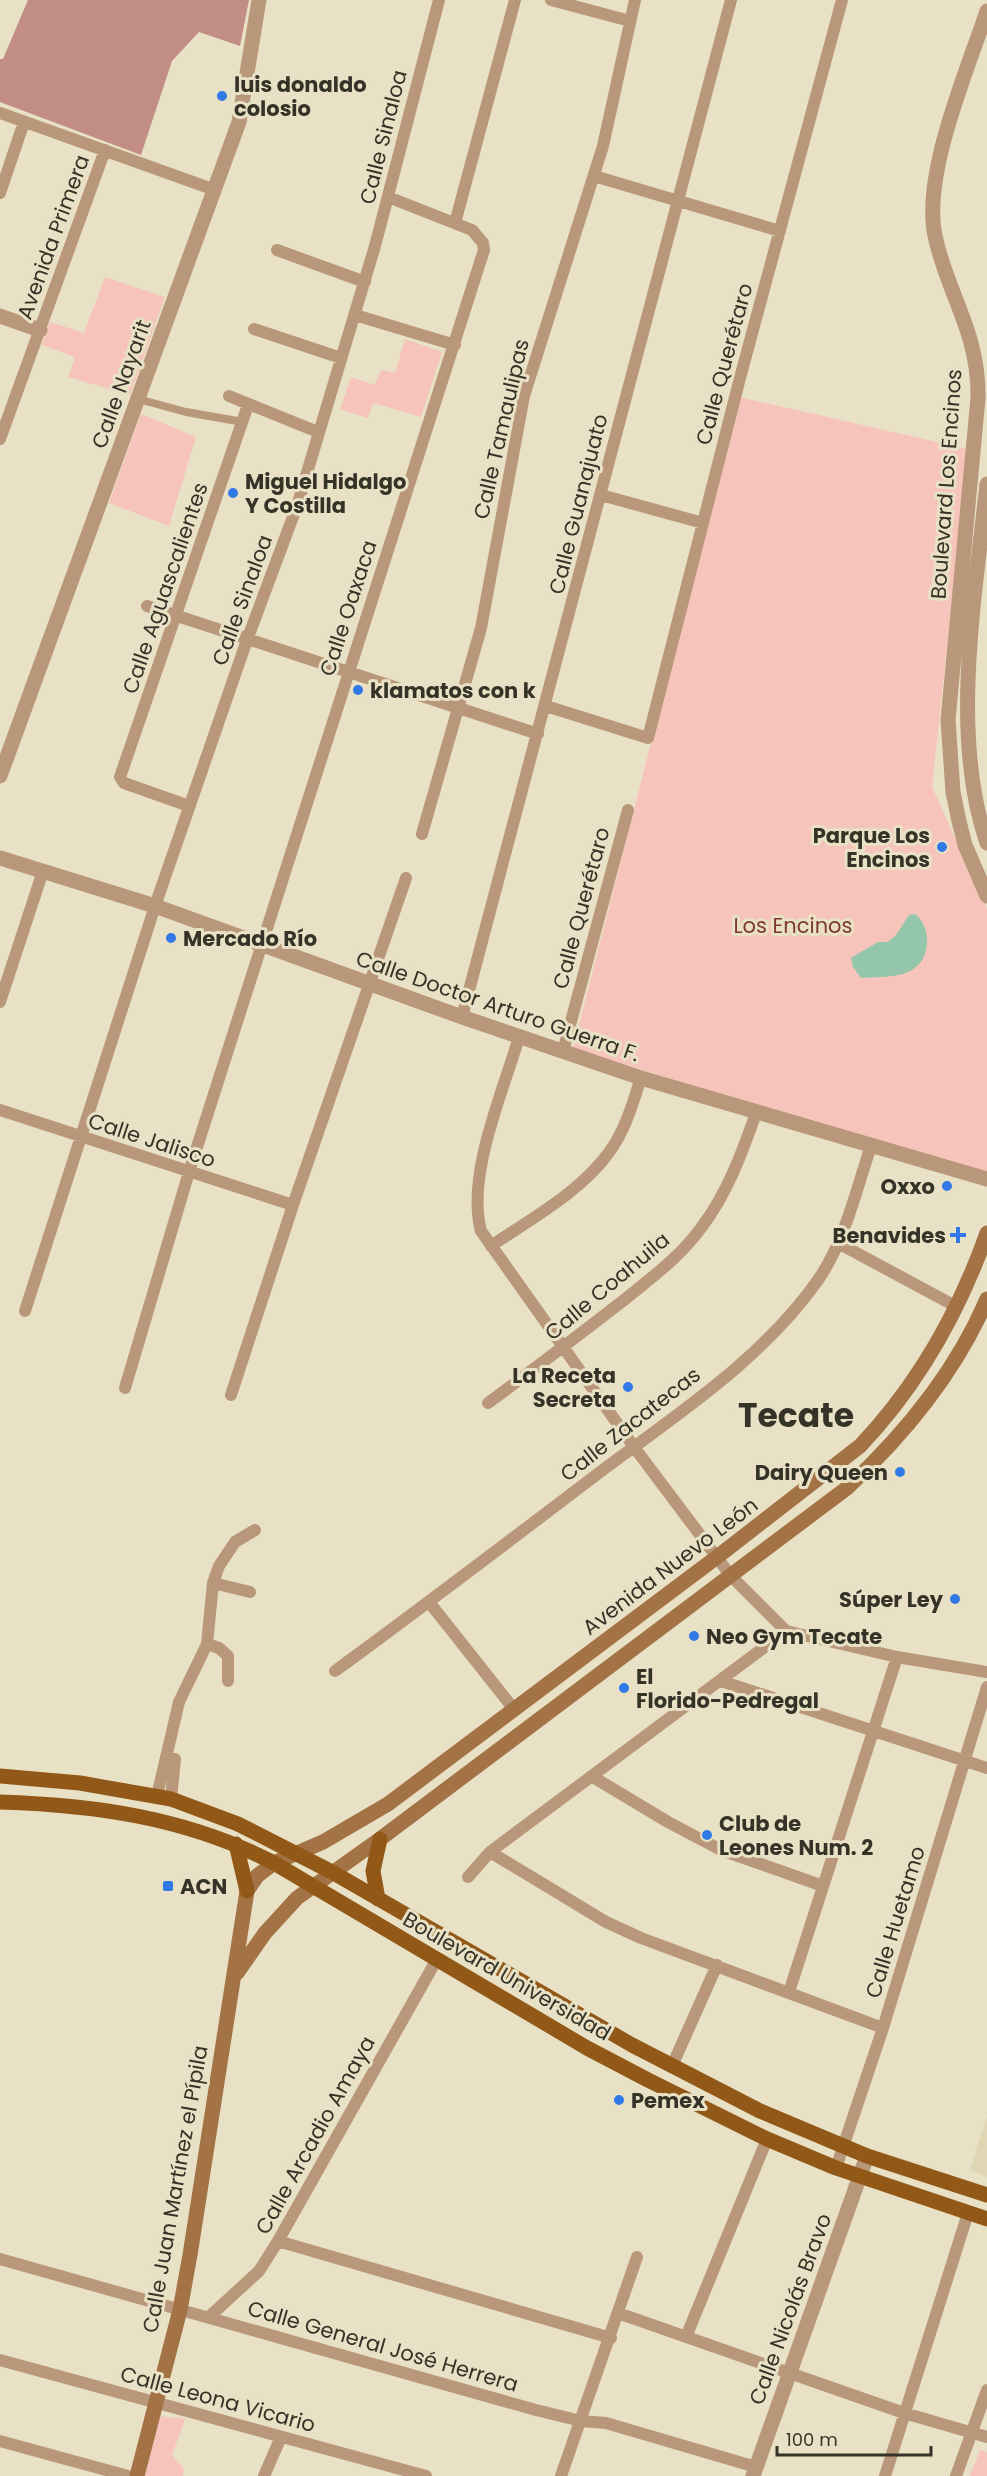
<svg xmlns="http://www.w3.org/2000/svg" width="987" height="2476" font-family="Poppins,sans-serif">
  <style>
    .built { fill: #dfd7b4 }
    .green { fill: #f6c4bb }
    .forest { fill: #c28d84 }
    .water { fill: #93c6ab }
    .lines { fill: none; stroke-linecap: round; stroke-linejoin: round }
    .pedestrian { stroke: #b9977a; stroke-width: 8 }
    .minor { stroke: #b9977a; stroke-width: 12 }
    .tertiary { stroke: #b9977a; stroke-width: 15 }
    .secondary { stroke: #a37346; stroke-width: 15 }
    .primary { stroke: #925817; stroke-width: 15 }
    .poi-dot { fill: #3179e6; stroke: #e8e1c5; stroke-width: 2 }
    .labels { text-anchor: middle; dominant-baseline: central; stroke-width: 6; stroke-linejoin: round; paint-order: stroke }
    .poi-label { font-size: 21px; font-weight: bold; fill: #353227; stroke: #e8e1c5; text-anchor: start }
    .street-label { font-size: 21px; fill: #353227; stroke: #e8e1c5 }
    .park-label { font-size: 21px; fill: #7e3a30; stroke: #e8e1c5 }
    .town-label { font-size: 33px; font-weight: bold; fill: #353227; stroke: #e8e1c5 }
  </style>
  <rect width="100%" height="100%" fill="#e8e1c5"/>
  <path class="built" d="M 987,2116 L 987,2177 L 970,2170 Z"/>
  <path class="green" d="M 105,277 L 165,297 L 130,395 L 68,377 L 75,357 L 42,345 L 50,322 L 84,333 Z
    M 405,339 L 442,352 L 421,417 L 373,403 L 368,418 L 340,409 L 351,377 L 375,385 L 381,370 L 395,373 Z
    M 739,397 L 968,449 L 932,787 L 987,909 L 987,1174 L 573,1049 Z
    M 141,414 L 196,437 L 169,526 L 109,503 Z
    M 159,2416 L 185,2419 L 172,2455 L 184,2469 L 183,2476 L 145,2476 Z
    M 980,2450 L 987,2452 L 987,2476 L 970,2476 Z"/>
  <path class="forest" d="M 28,0 L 249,0 L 240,46 L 199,32 L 172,61 L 141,155 L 0,102 L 0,59 L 3,59 Z"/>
  <path class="water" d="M 915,914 C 923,920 928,932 927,943 C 924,980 889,976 861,978 L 853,967 L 851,958 L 878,942 L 888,942 L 896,935 L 909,915 Z"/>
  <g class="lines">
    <path class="pedestrian" d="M 138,399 L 186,412 L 243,422"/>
    <path class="minor" d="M 551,0 L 630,21
      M 0,113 L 215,190
      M 594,176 L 780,231
      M 0,193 L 24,122
      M 455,223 L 515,0
      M 277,250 L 365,282
      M 355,315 L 455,345
      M 254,329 L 341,358
      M 229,396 L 318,432
      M 0,439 L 105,150
      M 601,495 L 703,523
      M 147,606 L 538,734
      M 546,706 L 648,738 L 740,378 L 842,0
      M 189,806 L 124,783 L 120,777 L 248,405
      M 422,834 L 481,628 L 524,396 L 603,146 L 635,0
      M 0,1002 L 43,871
      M 462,1017 L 731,0
      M 519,1037 C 503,1092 466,1175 481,1231 L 634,1447 L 731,1576 L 786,1631 L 897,1657 L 987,1672
      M 563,1051 L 628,810
      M 0,1110 L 293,1205
      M 838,1243 L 957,1307
      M 491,1246 C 532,1218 581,1192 610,1151 C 626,1129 633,1102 641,1078
      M 25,1311 L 155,906 L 247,640 L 297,506 L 375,246 L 439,0
      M 125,1388 L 189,1172 L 484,250 L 483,243 L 472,230 L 388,197
      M 231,1395 L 293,1205 L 406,878
      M 488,1403 C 534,1369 579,1335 624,1300 C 651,1278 680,1257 701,1228 C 727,1194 742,1153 756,1113
      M 213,1583 L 250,1592
      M 429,1602 L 513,1708
      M 207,1644 L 219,1648 L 228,1656 L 228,1681
      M 335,1671 C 427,1604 517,1535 608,1466 C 682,1411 764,1357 818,1280 C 845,1241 856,1190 871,1146
      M 721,1681 L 987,1768
      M 593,1777 L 668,1822 L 721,1850 L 823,1886
      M 157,1796 L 179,1702 L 207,1644 L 213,1583 L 219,1566 L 235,1542 L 255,1530
      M 171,1799 L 175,1759
      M 490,1852 L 606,1922 L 641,1938 L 883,2028
      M 468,1877 L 490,1852 L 786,1631
      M 789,1992 L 897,1657
      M 672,2066 L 717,1965
      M 836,2168 L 883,2028 L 987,1687
      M 278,2241 L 611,2338
      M 0,2259 L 536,2410 L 581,2421 L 606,2423 L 756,2467
      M 618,2313 L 904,2413 L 987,2437
      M 210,2316 L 259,2271 L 278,2241 L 437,1959
      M 686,2337 L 767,2139
      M 0,2360 L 426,2476
      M 0,2441 L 128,2476
      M 264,2476 L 281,2437
      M 561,2476 L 637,2257
      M 885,2476 L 968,2213
      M 956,2476 L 987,2390"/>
    <path class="tertiary" d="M 987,11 C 967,71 922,175 935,236 C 948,296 979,332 978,398 L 948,720 L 953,792 L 959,821 L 965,845 L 987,896
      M 0,316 L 40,330
      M 987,484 C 975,597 950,735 987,843
      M 0,776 L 239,122 L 259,0
      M 0,858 L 155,906 L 462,1017 L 641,1078 L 987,1179
      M 753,2476 L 867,2156"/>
    <path class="secondary" d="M 237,1973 L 265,1933 L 297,1898 L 380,1839 L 847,1488 C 905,1434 956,1372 987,1299
      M 137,2476 L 180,2310 L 190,2255 L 247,1891 L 257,1876 L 274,1863 L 323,1842 L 388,1804 L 717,1557 L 860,1446 C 918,1385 959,1312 987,1233"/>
    <path class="primary" d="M 0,1776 L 80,1783 L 171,1799 L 238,1824 L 332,1872 L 632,2045 L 760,2111 L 867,2156 L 987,2195
      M 0,1802 C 96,1805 188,1818 274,1863 L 587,2048 L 648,2080 L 767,2139 L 836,2168 L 987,2219
      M 236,1844 L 247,1891
      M 378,1899 L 373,1871 L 380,1839"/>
  </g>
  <g class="poi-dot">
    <circle cx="222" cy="96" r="6"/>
    <circle cx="233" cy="493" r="6"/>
    <circle cx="358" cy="690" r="6"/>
    <circle cx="942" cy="847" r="6"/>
    <circle cx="171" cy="938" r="6"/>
    <circle cx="947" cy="1186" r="6"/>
    <path d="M955 1226h6v6h6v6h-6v6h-6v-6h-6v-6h6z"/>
    <circle cx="628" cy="1387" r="6"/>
    <circle cx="900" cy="1472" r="6"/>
    <circle cx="955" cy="1599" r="6"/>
    <circle cx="694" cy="1636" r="6"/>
    <circle cx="624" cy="1688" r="6"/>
    <circle cx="707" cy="1835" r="6"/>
    <rect x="162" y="1880" width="12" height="12" rx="3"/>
    <circle cx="619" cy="2100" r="6"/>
  </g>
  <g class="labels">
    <g class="poi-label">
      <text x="234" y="84">luis donaldo<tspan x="234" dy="24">colosio</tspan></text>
      <text x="245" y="481">Miguel Hidalgo<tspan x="245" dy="24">Y Costilla</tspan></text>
      <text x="370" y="690">klamatos con k</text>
      <text x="930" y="835" text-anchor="end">Parque Los<tspan x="930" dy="24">Encinos</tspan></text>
      <text x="183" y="938">Mercado Río</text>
      <text x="935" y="1186" text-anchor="end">Oxxo</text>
      <text x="946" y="1235" text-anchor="end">Benavides</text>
      <text x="616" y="1375" text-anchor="end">La Receta<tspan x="616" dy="24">Secreta</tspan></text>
      <text x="888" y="1472" text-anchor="end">Dairy Queen</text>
      <text x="943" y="1599" text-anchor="end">Súper Ley</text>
      <text x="706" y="1636">Neo Gym Tecate</text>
      <text x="636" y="1676">El<tspan x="636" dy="24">Florido-Pedregal</tspan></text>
      <text x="719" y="1823">Club de<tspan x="719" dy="24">Leones Num. 2</tspan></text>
      <text x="180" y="1886">ACN</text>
      <text x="631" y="2100">Pemex</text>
    </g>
    <g class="street-label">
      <text transform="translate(383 137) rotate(-76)">Calle Sinaloa</text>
      <text transform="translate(53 237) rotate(-70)">Avenida Primera</text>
      <text transform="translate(724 364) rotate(-75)">Calle Querétaro</text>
      <text transform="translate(121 384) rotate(-70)">Calle Nayarit</text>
      <text transform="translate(501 429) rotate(-77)">Calle Tamaulipas</text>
      <text transform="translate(946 484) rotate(-86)">Boulevard Los Encinos</text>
      <text transform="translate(578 504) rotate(-76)">Calle Guanajuato</text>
      <text transform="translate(165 588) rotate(-71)">Calle Aguascalientes</text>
      <text transform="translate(242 600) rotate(-70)">Calle Sinaloa</text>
      <text transform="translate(348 608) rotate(-72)">Calle Oaxaca</text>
      <text transform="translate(581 908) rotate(-75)">Calle Querétaro</text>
      <text transform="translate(498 1006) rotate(19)">Calle Doctor Arturo Guerra F.</text>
      <text transform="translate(152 1140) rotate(18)">Calle Jalisco</text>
      <text transform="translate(607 1286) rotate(-40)">Calle Coahuila</text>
      <text transform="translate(630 1424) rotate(-38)">Calle Zacatecas</text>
      <text transform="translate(670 1566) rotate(-37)">Avenida Nuevo León</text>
      <text transform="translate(895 1922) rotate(-73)">Calle Huetamo</text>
      <text transform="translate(507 1976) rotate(30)">Boulevard Universidad</text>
      <text transform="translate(315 2135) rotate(-61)">Calle Arcadio Amaya</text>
      <text transform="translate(175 2189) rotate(-80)">Calle Juan Martínez el Pípila</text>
      <text transform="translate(790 2309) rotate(-70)">Calle Nicolás Bravo</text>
      <text transform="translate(383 2346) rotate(16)">Calle General José Herrera</text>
      <text transform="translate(218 2399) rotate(15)">Calle Leona Vicario</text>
    </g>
    <g class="park-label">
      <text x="793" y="925">Los Encinos</text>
    </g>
    <g class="town-label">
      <text x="796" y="1415">Tecate</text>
    </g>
  </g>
  <path d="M777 2446v9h154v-9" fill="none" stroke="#353227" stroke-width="3"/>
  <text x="786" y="2446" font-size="18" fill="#353227" stroke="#e8e1c5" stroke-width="4.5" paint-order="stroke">100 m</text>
</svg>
